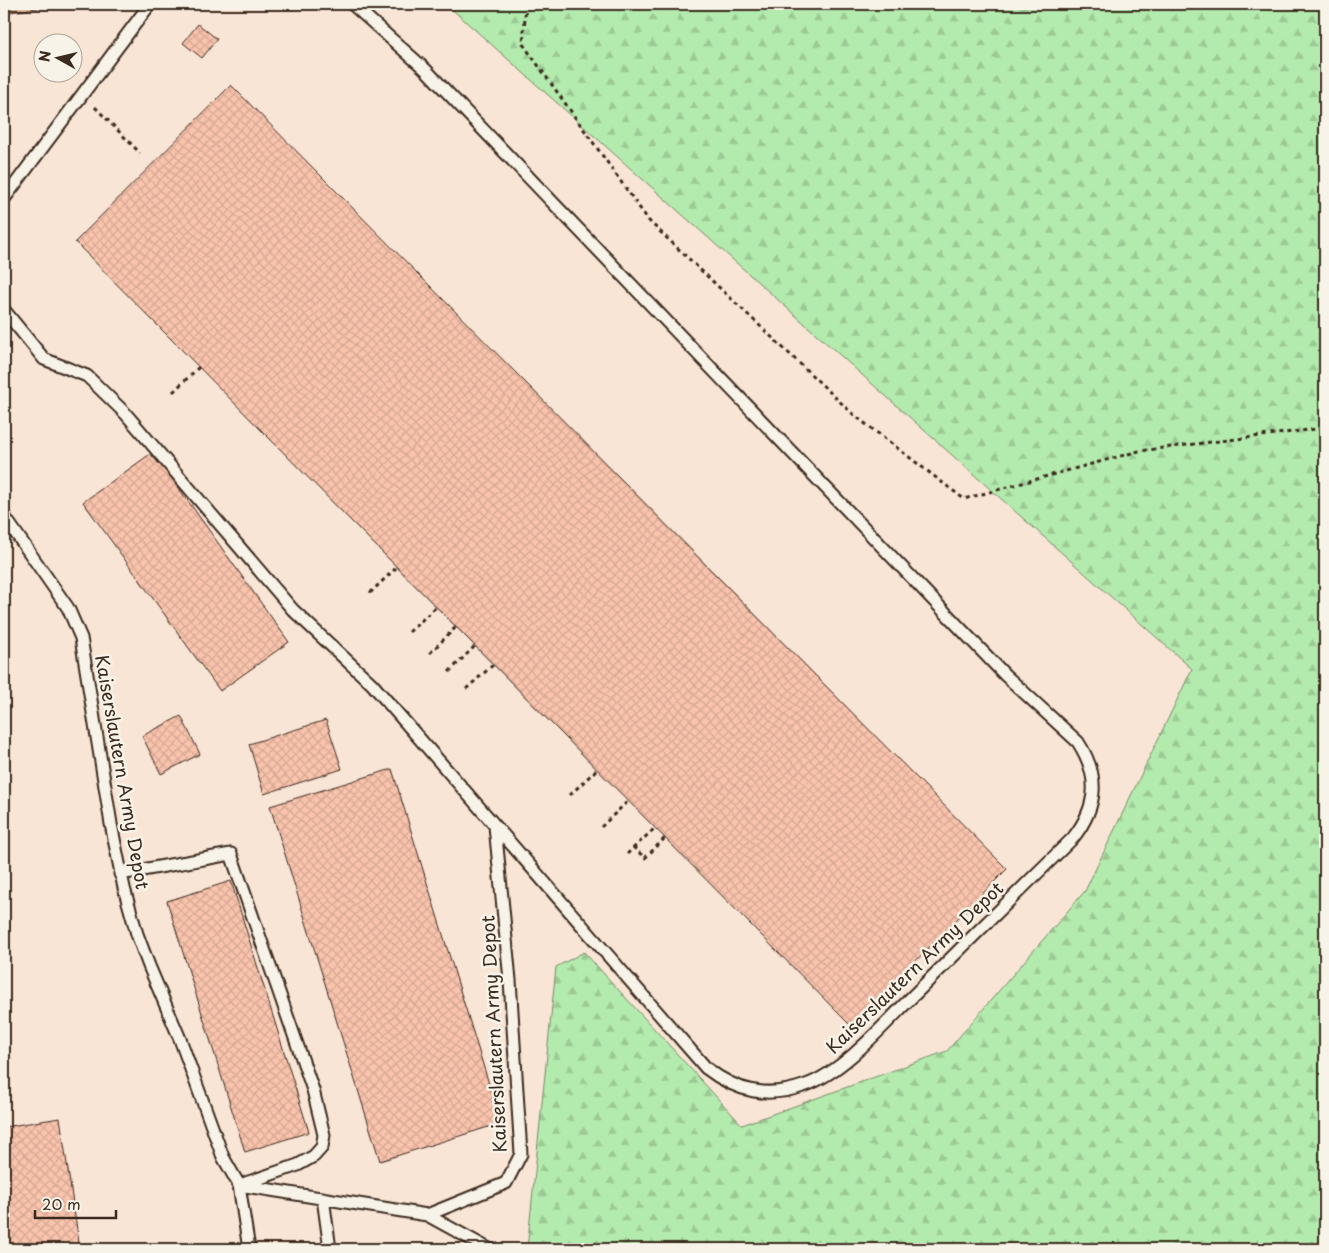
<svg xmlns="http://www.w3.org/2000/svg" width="1329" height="1253" font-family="'Playpen Sans',sans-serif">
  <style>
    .forest { fill: url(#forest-firs); stroke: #778a66 }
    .building { fill: url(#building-cross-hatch); stroke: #3b2a1e }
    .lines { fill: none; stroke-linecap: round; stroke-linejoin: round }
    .lane-casing { stroke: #3b2a1e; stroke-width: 15 }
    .path { stroke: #3b2a1e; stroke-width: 3; stroke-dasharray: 4 4; stroke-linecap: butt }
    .lane { stroke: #f7f3e8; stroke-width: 11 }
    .labels { text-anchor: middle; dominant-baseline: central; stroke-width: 5; stroke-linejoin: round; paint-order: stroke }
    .street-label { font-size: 18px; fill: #3b2a1e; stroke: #f7f3e8 }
  </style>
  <defs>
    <pattern id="forest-firs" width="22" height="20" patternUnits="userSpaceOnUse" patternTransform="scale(1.25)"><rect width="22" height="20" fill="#b3eaad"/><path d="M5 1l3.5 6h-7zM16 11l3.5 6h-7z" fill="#9bc994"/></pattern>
    <pattern id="building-cross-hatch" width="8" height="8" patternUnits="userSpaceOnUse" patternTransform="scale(1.25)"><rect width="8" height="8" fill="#f9c3ac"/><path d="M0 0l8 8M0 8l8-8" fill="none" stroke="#d6a894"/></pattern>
  </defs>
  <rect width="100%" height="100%" fill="#f8e5d6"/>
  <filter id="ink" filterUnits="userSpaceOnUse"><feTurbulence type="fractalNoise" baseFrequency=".02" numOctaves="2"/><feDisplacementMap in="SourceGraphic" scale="10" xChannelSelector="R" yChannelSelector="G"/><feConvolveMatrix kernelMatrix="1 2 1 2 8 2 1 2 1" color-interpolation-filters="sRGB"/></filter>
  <g filter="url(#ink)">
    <path class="forest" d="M 446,4 L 1325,4 L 1325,1249 L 527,1249 L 556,967 L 584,952 L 742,1125 L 947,1051 L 1085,891 L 1192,669 Z"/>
    <path class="building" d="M 4,4 L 64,4 L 4,13 Z
      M 198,24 L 217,39 L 202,58 L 183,43 Z
      M 231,85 L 1007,869 L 851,1026 L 75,242 Z
      M 153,452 L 289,642 L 220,691 L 83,502 Z
      M 181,716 L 200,754 L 161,774 L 142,736 Z
      M 326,720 L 342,769 L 264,794 L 249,744 Z
      M 392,769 L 501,1123 L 380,1161 L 270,806 Z
      M 231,881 L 309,1132 L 245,1152 L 167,901 Z
      M 60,1118 L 80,1249 L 4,1249 L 4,1127 Z"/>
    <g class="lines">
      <g class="lane-casing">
        <path id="lane" d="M 4,199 L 150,4
          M 4,310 L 44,359 L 87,376 L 125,413 L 293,610 L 372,684 L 706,1068 C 737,1092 767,1099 806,1085 C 845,1071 886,1022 916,993 C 968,941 1021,889 1073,838 C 1098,806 1100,776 1078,742 L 1005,675 L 425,69 L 352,4
          M 4,516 L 68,608 L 81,638 L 111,824 L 124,888 L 137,934 L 149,966 L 180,1039 L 223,1157 L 239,1185 L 249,1249
          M 120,874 L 231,854 L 313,1090 L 324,1135 L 322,1147 L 314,1156 L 298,1165 L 240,1185
          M 239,1185 L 427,1215 L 506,1183 L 521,1154 L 510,980 L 495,826
          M 323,1198 L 330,1249
          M 427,1215 L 489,1249"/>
      </g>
      <path class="path" d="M 526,4 L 523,44 L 649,221 L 854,415 L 964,499 L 1139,451 L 1325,428
        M 95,107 L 140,153
        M 173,392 L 199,367
        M 370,593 L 397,567
        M 409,632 L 436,607
        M 430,653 L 456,627
        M 449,672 L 475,646
        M 466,689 L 493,665
        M 570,795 L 597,769
        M 601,827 L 628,801
        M 633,847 L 645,858 L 665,838
        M 627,854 L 655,828"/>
      <use href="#lane" class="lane"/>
    </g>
  </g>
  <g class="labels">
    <g class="street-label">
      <text transform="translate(123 772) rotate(80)">Kaiserslautern Army Depot</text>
      <text transform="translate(914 967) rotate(-44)">Kaiserslautern Army Depot</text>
      <text transform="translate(493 1034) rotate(-93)">Kaiserslautern Army Depot</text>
    </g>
  </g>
  <rect width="1329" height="1253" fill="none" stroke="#f7f3e8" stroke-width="20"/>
  <rect x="10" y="10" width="1309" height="1233" fill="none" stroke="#3b2a1e" stroke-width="2" filter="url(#ink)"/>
  <g transform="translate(58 58) rotate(278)"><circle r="24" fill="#f7f3e8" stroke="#aca397"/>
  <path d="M0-4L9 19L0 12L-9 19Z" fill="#3b2a1e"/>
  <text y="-8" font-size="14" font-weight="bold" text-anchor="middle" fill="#3b2a1e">N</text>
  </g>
  <path d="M35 1210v8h81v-8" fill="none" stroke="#3b2a1e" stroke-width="2.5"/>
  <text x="42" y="1210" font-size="15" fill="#3b2a1e" stroke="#f7f3e8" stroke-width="4" paint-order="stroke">20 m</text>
</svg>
